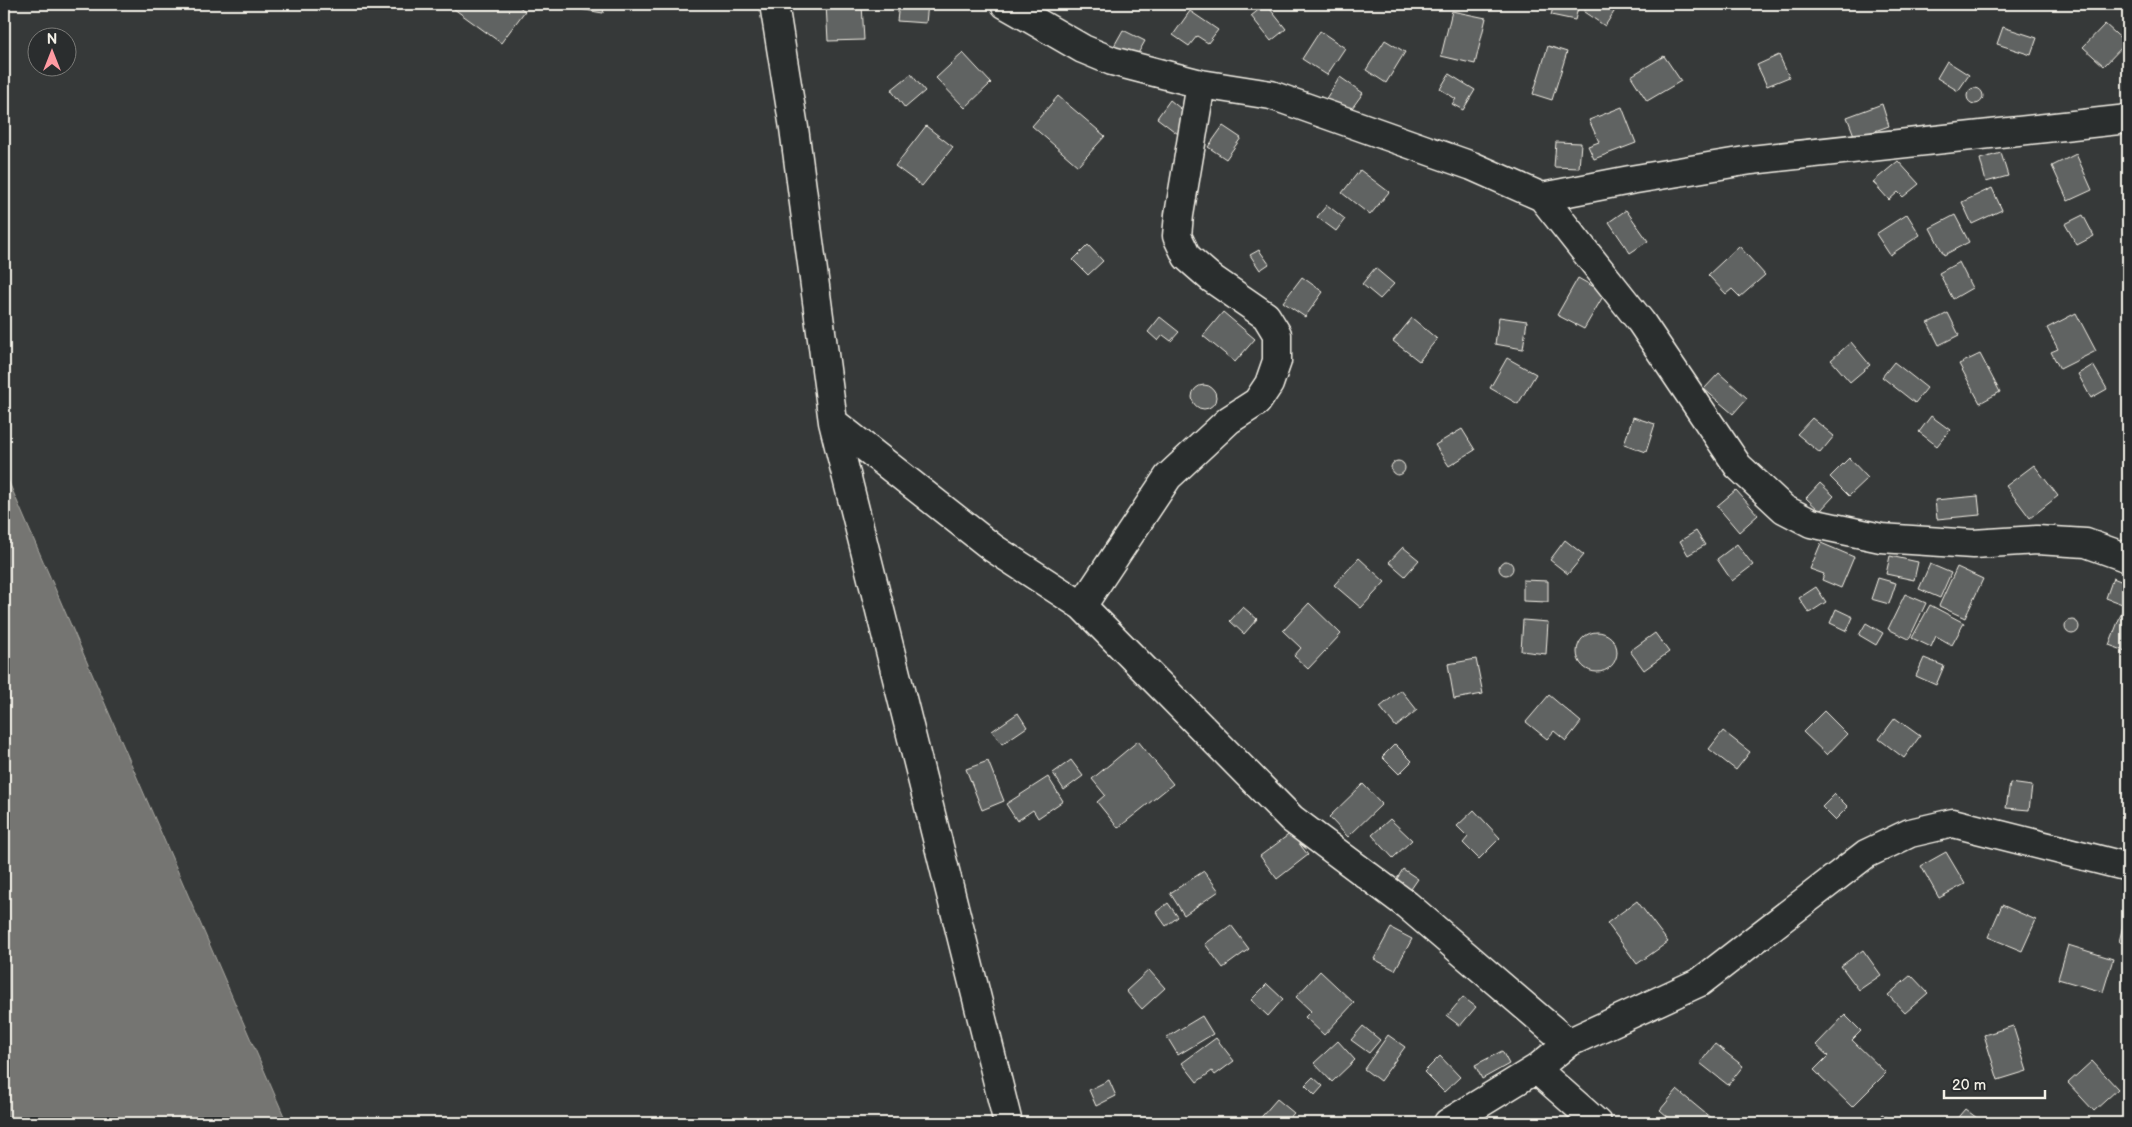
<svg xmlns="http://www.w3.org/2000/svg" width="2132" height="1127" font-family="'Balsamiq Sans',sans-serif">
  <style>
    .water { fill: #757572; stroke: #a8a7a1 }
    .building { fill: #616362; stroke: #f4f1e8 }
    .lines { fill: none; stroke-linecap: round; stroke-linejoin: round }
    .street-casing { stroke: #f4f1e8; stroke-width: 31 }
    .street { stroke: #2a2d2e; stroke-width: 28 }
  </style>
  <rect width="100%" height="100%" fill="#363939"/>
  <filter id="ink" filterUnits="userSpaceOnUse"><feTurbulence type="fractalNoise" baseFrequency=".02" numOctaves="2"/><feDisplacementMap in="SourceGraphic" scale="10" xChannelSelector="R" yChannelSelector="G"/><feConvolveMatrix kernelMatrix="1 2 1 2 8 2 1 2 1" color-interpolation-filters="sRGB"/></filter>
  <g filter="url(#ink)">
    <path class="water" d="M 4,471 L 287,1123 L 4,1123 Z"/>
    <path class="building" d="M 452,4 L 515,4 L 525,11 L 501,43 L 450,6 Z
      M 580,4 L 605,4 L 603,13 L 579,9 Z
      M 826,4 L 862,4 L 864,40 L 828,41 Z
      M 899,4 L 928,4 L 926,23 L 897,21 Z
      M 1266,4 L 1286,29 L 1271,41 L 1251,16 Z
      M 1554,4 L 1579,4 L 1575,20 L 1551,15 Z
      M 1589,4 L 1619,4 L 1605,26 L 1584,12 Z
      M 1190,11 L 1218,30 L 1208,43 L 1197,36 L 1189,46 L 1173,35 Z
      M 1452,11 L 1486,18 L 1475,64 L 1441,56 Z
      M 2105,24 L 2126,43 L 2104,66 L 2083,47 Z
      M 2003,27 L 2037,38 L 2031,55 L 1997,44 Z
      M 1123,30 L 1145,41 L 1136,57 L 1114,46 Z
      M 1320,31 L 1345,48 L 1327,75 L 1302,59 Z
      M 1385,40 L 1405,52 L 1386,83 L 1366,70 Z
      M 1548,46 L 1567,52 L 1552,100 L 1533,94 Z
      M 963,53 L 991,83 L 965,108 L 936,78 Z
      M 1779,55 L 1789,77 L 1767,86 L 1757,65 Z
      M 1664,56 L 1681,81 L 1647,101 L 1631,76 Z
      M 1947,61 L 1969,75 L 1958,91 L 1937,78 Z
      M 911,74 L 925,91 L 905,108 L 891,90 Z
      M 1449,74 L 1475,90 L 1463,110 L 1452,104 L 1456,99 L 1440,89 Z
      M 1340,77 L 1363,93 L 1347,115 L 1325,100 Z
      M1967 96a8 8 0 1 1 16 0a8 8 0 1 1-16 0Z
      M 1058,96 L 1105,136 L 1078,166 L 1032,126 Z
      M 1170,100 L 1191,117 L 1178,134 L 1157,118 Z
      M 1882,104 L 1889,126 L 1855,138 L 1847,117 Z
      M 1622,107 L 1636,143 L 1594,159 L 1588,146 L 1599,142 L 1589,120 Z
      M 926,126 L 953,147 L 922,186 L 895,166 Z
      M 1223,126 L 1241,138 L 1226,159 L 1208,147 Z
      M 1556,142 L 1581,143 L 1579,168 L 1554,167 Z
      M 2001,153 L 2008,176 L 1986,182 L 1980,159 Z
      M 2076,154 L 2092,190 L 2068,201 L 2052,166 Z
      M 1898,161 L 1919,184 L 1903,197 L 1898,192 L 1889,200 L 1873,182 Z
      M 1360,170 L 1389,192 L 1370,215 L 1342,193 Z
      M 1992,188 L 2002,210 L 1972,224 L 1962,202 Z
      M 1327,205 L 1345,219 L 1336,231 L 1317,217 Z
      M 1626,210 L 1648,241 L 1630,253 L 1609,222 Z
      M 1907,214 L 1920,235 L 1890,255 L 1876,234 Z
      M 1955,215 L 1969,242 L 1944,255 L 1930,228 Z
      M 2083,215 L 2094,236 L 2077,245 L 2065,224 Z
      M 1088,245 L 1103,261 L 1088,275 L 1073,260 Z
      M 1739,246 L 1765,275 L 1740,297 L 1732,289 L 1726,294 L 1708,275 Z
      M 1259,250 L 1269,264 L 1260,270 L 1250,255 Z
      M 1959,262 L 1972,288 L 1953,299 L 1939,273 Z
      M 1375,268 L 1394,284 L 1380,299 L 1362,284 Z
      M 1302,277 L 1323,292 L 1305,317 L 1283,302 Z
      M 1578,278 L 1605,293 L 1584,329 L 1557,315 Z
      M 1223,312 L 1255,339 L 1235,362 L 1203,336 Z
      M 1948,313 L 1959,335 L 1939,345 L 1928,323 Z
      M 2076,313 L 2096,351 L 2060,369 L 2051,352 L 2058,349 L 2047,328 Z
      M 1160,317 L 1179,332 L 1171,341 L 1163,335 L 1158,341 L 1148,332 Z
      M 1499,317 L 1527,321 L 1523,349 L 1495,344 Z
      M 1412,318 L 1437,339 L 1419,361 L 1393,341 Z
      M 1851,342 L 1870,365 L 1850,382 L 1831,360 Z
      M 1980,354 L 2000,392 L 1980,403 L 1959,364 Z
      M 1507,358 L 1536,374 L 1518,404 L 1490,388 Z
      M 1894,362 L 1927,388 L 1915,403 L 1882,377 Z
      M 2093,365 L 2107,389 L 2091,398 L 2078,374 Z
      M 1719,373 L 1747,398 L 1733,414 L 1704,389 Z
      M1192 397a12 12 0 1 1 24 0a12 12 0 1 1-24 0Z
      M 1931,416 L 1950,430 L 1937,446 L 1919,432 Z
      M 1633,417 L 1655,424 L 1646,452 L 1624,444 Z
      M 1812,418 L 1834,436 L 1820,453 L 1797,434 Z
      M 1462,429 L 1475,450 L 1449,466 L 1435,445 Z
      M 1849,458 L 1868,478 L 1849,496 L 1830,477 Z
      M1391 468a7 7 0 1 1 14 0a7 7 0 1 1-14 0Z
      M 2034,465 L 2058,496 L 2030,518 L 2006,486 Z
      M 1820,483 L 1834,496 L 1820,511 L 1806,498 Z
      M 1736,490 L 1758,515 L 1739,532 L 1717,506 Z
      M 1978,496 L 1980,515 L 1937,519 L 1935,500 Z
      M 1696,531 L 1705,545 L 1688,555 L 1680,541 Z
      M 1565,540 L 1584,555 L 1568,574 L 1550,560 Z
      M 1821,543 L 1854,557 L 1841,588 L 1822,580 L 1824,574 L 1810,569 Z
      M 1737,544 L 1753,565 L 1732,581 L 1717,559 Z
      M 1403,547 L 1419,560 L 1405,576 L 1389,562 Z
      M 1890,556 L 1918,562 L 1914,580 L 1886,574 Z
      M 1359,558 L 1385,582 L 1361,608 L 1334,585 Z
      M1499 568a7 7 0 1 1 14 0a7 7 0 1 1-14 0Z
      M 1930,564 L 1951,573 L 1940,598 L 1919,589 Z
      M 1957,567 L 1983,579 L 1965,618 L 1939,606 Z
      M 1878,578 L 1896,583 L 1889,604 L 1871,599 Z
      M 2113,578 L 2128,584 L 2128,597 L 2125,605 L 2106,598 Z
      M 1523,580 L 1548,581 L 1548,602 L 1523,601 Z
      M 1816,587 L 1826,602 L 1809,613 L 1799,598 Z
      M 1905,594 L 1926,603 L 1909,639 L 1888,629 Z
      M 1309,603 L 1341,634 L 1308,669 L 1294,656 L 1301,648 L 1283,631 Z
      M 1930,605 L 1964,623 L 1952,645 L 1936,636 L 1931,647 L 1912,638 Z
      M 1243,607 L 1257,619 L 1244,634 L 1230,621 Z
      M 1836,609 L 1853,617 L 1847,631 L 1830,623 Z
      M 2123,609 L 2128,611 L 2128,652 L 2109,645 Z
      M 1523,620 L 1548,622 L 1546,654 L 1521,651 Z
      M2065 627a7 7 0 1 1 14 0a7 7 0 1 1-14 0Z
      M 1866,623 L 1883,633 L 1876,645 L 1859,635 Z
      M1577 652a20 20 0 1 1 40 0a20 20 0 1 1-40 0Z
      M 1655,633 L 1669,652 L 1644,670 L 1630,651 Z
      M 1924,658 L 1944,666 L 1936,685 L 1916,676 Z
      M 1476,659 L 1483,694 L 1454,699 L 1448,664 Z
      M 1401,690 L 1417,710 L 1396,727 L 1380,707 Z
      M 1549,695 L 1581,722 L 1566,741 L 1554,731 L 1547,739 L 1526,722 Z
      M 1824,711 L 1847,734 L 1827,755 L 1803,732 Z
      M 1018,713 L 1027,727 L 1002,744 L 992,731 Z
      M 1895,718 L 1920,736 L 1904,758 L 1879,739 Z
      M 1723,731 L 1750,752 L 1736,770 L 1709,749 Z
      M 1138,741 L 1173,784 L 1118,828 L 1097,802 L 1105,795 L 1092,779 Z
      M 1395,744 L 1412,761 L 1399,774 L 1382,757 Z
      M 1071,760 L 1083,776 L 1064,790 L 1053,773 Z
      M 988,761 L 1004,801 L 982,810 L 966,769 Z
      M 1048,777 L 1063,801 L 1038,818 L 1033,810 L 1017,821 L 1006,804 Z
      M 2010,783 L 2032,786 L 2029,810 L 2006,808 Z
      M 1363,784 L 1382,804 L 1348,837 L 1329,817 Z
      M 1835,794 L 1848,807 L 1835,820 L 1822,807 Z
      M 1474,810 L 1500,838 L 1479,859 L 1463,843 L 1468,837 L 1457,826 Z
      M 1390,819 L 1412,840 L 1393,858 L 1372,835 Z
      M 1291,833 L 1308,855 L 1277,879 L 1260,856 Z
      M 1946,852 L 1965,884 L 1939,898 L 1921,866 Z
      M 1403,869 L 1418,879 L 1409,892 L 1395,882 Z
      M 1204,871 L 1219,891 L 1184,915 L 1170,893 Z
      M 1637,901 L 1668,942 L 1637,964 L 1607,923 Z
      M 1168,903 L 1178,917 L 1166,926 L 1156,912 Z
      M 2002,905 L 2036,920 L 2022,951 L 1988,937 Z
      M 2126,913 L 2128,914 L 2128,944 L 2119,942 Z
      M 1231,925 L 1249,949 L 1223,968 L 1205,944 Z
      M 1391,928 L 1412,939 L 1395,970 L 1374,959 Z
      M 2068,945 L 2113,959 L 2103,992 L 2058,979 Z
      M 1863,950 L 1881,975 L 1859,990 L 1841,966 Z
      M 1149,970 L 1165,988 L 1142,1009 L 1126,991 Z
      M 1320,971 L 1354,1003 L 1324,1035 L 1305,1017 L 1311,1011 L 1296,997 Z
      M 1911,975 L 1928,993 L 1905,1013 L 1888,995 Z
      M 1267,984 L 1283,999 L 1268,1016 L 1251,1000 Z
      M 1463,997 L 1476,1007 L 1460,1026 L 1447,1016 Z
      M 1845,1015 L 1861,1031 L 1852,1040 L 1886,1073 L 1852,1107 L 1814,1070 L 1828,1056 L 1816,1045 Z
      M 1202,1016 L 1213,1034 L 1178,1055 L 1167,1037 Z
      M 1363,1026 L 1380,1040 L 1369,1053 L 1351,1040 Z
      M 2013,1026 L 2027,1071 L 1998,1080 L 1984,1035 Z
      M 1388,1035 L 1405,1047 L 1380,1081 L 1364,1069 Z
      M 1216,1038 L 1234,1061 L 1215,1075 L 1212,1071 L 1197,1082 L 1182,1063 Z
      M 1338,1041 L 1355,1060 L 1332,1082 L 1314,1063 Z
      M 1715,1044 L 1743,1066 L 1728,1085 L 1700,1063 Z
      M 1502,1051 L 1509,1064 L 1482,1079 L 1475,1065 Z
      M 1440,1056 L 1460,1077 L 1444,1092 L 1424,1072 Z
      M 2092,1061 L 2118,1089 L 2094,1111 L 2068,1083 Z
      M 1313,1077 L 1323,1086 L 1315,1095 L 1305,1085 Z
      M 1109,1080 L 1116,1096 L 1096,1106 L 1089,1090 Z
      M 1677,1090 L 1712,1119 L 1709,1123 L 1675,1123 L 1660,1110 Z
      M 1277,1099 L 1294,1113 L 1285,1123 L 1256,1123 Z
      M 1965,1109 L 1981,1121 L 1979,1123 L 1953,1123 Z
      M 1882,1114 L 1897,1123 L 1876,1123 Z"/>
    <g class="lines">
      <g class="street-casing">
        <path id="street" d="M 774,4 L 794,128 L 833,422 L 1008,1123
          M 1005,4 L 1083,49 L 1112,61 L 1201,84 L 1271,95 L 1472,166 L 1542,197 L 1630,180 L 1751,160 L 2128,119
          M 1542,197 L 1641,322 L 1738,466 L 1784,509 L 1811,523 L 1881,538 L 1973,544 L 2037,540 L 2086,543 L 2128,558
          M 833,422 L 993,548 L 1082,606 L 1292,819 L 1407,905 L 1568,1043
          M 1082,606 L 1168,477 L 1229,420 L 1257,402 L 1269,384 L 1277,361 L 1277,334 L 1266,316 L 1211,278 L 1187,257 L 1177,236 L 1179,215 L 1201,84
          M 1536,1069 L 1597,1123
          M 1448,1123 L 1536,1069 L 1568,1043 L 1700,982 L 1866,854 L 1910,833 L 1953,823 L 2128,867"/>
      </g>
      <use href="#street" class="street"/>
    </g>
  </g>
  <rect width="2132" height="1127" fill="none" stroke="#2a2d2e" stroke-width="20"/>
  <rect x="10" y="10" width="2112" height="1107" fill="none" stroke="#f4f1e8" stroke-width="2" filter="url(#ink)"/>
  <g transform="translate(52 52)"><circle r="24" fill="#2a2d2e" stroke="#7b7b78"/>
  <path d="M0-4L9 19L0 12L-9 19Z" fill="#ff9aa2"/>
  <text y="-8" font-size="14" font-weight="bold" text-anchor="middle" fill="#f4f1e8">N</text>
  </g>
  <path d="M1944 1090v8h101v-8" fill="none" stroke="#f4f1e8" stroke-width="2.5"/>
  <text x="1952" y="1090" font-size="15" fill="#f4f1e8" stroke="#2a2d2e" stroke-width="4" paint-order="stroke">20 m</text>
</svg>
